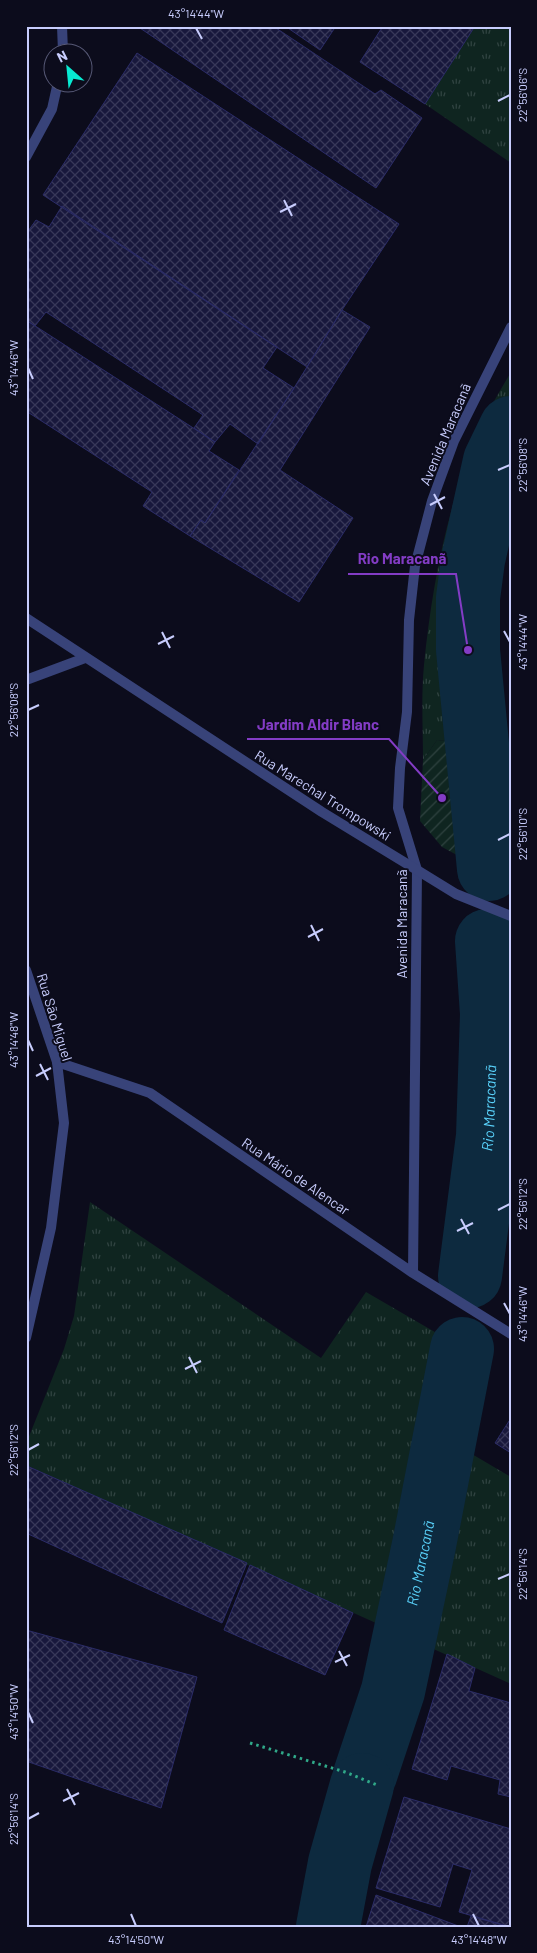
<svg xmlns="http://www.w3.org/2000/svg" width="537" height="1953" font-family="Barlow,sans-serif">
  <style>
    .grass { fill: url(#grass-tufts) }
    .garden { fill: url(#garden-furrows) }
    .lines { fill: none; stroke-linecap: round; stroke-linejoin: round }
    .river { stroke: #0d2a3f; stroke-width: 64 }
    .building { fill: url(#building-cross-hatch); stroke: #2b2c67 }
    .path { stroke: #30a989; stroke-width: 3; stroke-dasharray: 2.5 4; stroke-linecap: butt }
    .minor { stroke: #384379; stroke-width: 10 }
    .tertiary { stroke: #384379; stroke-width: 10 }
    .ticks { fill: none; stroke: #c8cdfd; stroke-width: 2 }
    .labels { text-anchor: middle; dominant-baseline: central; stroke-width: 4; stroke-linejoin: round; paint-order: stroke }
    .street-label { font-size: 14px; fill: #c8cdfd; stroke: #0c0c1c }
    .water-label { font-size: 15px; font-style: italic; fill: #59d1fa; stroke: #0c0c1c }
    .leader { fill: none; stroke: #833cc5; stroke-width: 2 }
    .callout-dot { fill: #833cc5; stroke: #0c0c1c; stroke-width: 2 }
    .callout-label { font-size: 15px; text-anchor: middle; font-weight: bold; fill: #833cc5; stroke: #0c0c1c; stroke-width: 4; stroke-linejoin: round; paint-order: stroke }
    .neatline { fill: none; stroke: #c8cdfd; stroke-width: 2 }
    .ticks-label { font-size: 12px; text-anchor: middle; fill: #c8cdfd }
  </style>
  <defs>
    <pattern id="grass-tufts" width="24" height="20" patternUnits="userSpaceOnUse" patternTransform="scale(1.25)"><rect width="24" height="20" fill="#0f2520"/><path d="M3 7l-1-3M5 7V3M7 7l1-3M15 17l-1-3M17 17v-4M19 17l1-3" fill="none" stroke="#304341"/></pattern>
    <pattern id="garden-furrows" width="10" height="10" patternUnits="userSpaceOnUse" patternTransform="scale(1.25)"><rect width="10" height="10" fill="#0f2520"/><path d="M-1 1l2-2M0 10L10 0M9 11l2-2" fill="none" stroke="#304341"/></pattern>
    <pattern id="building-cross-hatch" width="8" height="8" patternUnits="userSpaceOnUse" patternTransform="scale(1.25)"><rect width="8" height="8" fill="#18183c"/><path d="M0 0l8 8M0 8l8-8" fill="none" stroke="#383859"/></pattern>
  </defs>
  <rect width="100%" height="100%" fill="#0c0c1c"/>
  <path class="grass" d="M 475,26 L 511,26 L 511,163 L 425,104 Z
    M 511,372 L 511,393 L 490,428 L 483,445 L 454,549 L 448,594 L 446,653 L 456,742 L 437,740 L 423,760 C 423,729 421,696 424,665 C 432,585 448,499 482,425 C 490,407 501,389 511,372 Z
    M 90,1202 L 321,1358 L 366,1292 L 471,1353 L 460,1447 L 511,1477 L 511,1684 L 26,1465 L 26,1444 L 64,1349 L 74,1316 Z"/>
  <path class="garden" d="M 437,740 L 456,742 L 468,861 L 442,847 L 420,821 L 423,760 Z"/>
  <g class="lines">
    <g class="river">
      <path d="M 489,869 L 468,650 L 468,598 L 473,560 L 495,461 L 511,428"/>
      <path id="s1" d="M 470,1276 L 488,1136 L 492,1014 L 487,941"/>
      <path id="s2" d="M 365,1775 L 393,1691 L 424,1545 L 462,1349"/>
      <path d="M 328,1927 L 340,1863 L 362,1785"/>
    </g>
  </g>
  <path class="building" d="M 137,26 L 273,26 L 375,94 L 381,90 L 422,118 L 376,188 Z
    M 285,26 L 336,26 L 320,50 Z
    M 383,26 L 475,26 L 425,104 L 360,62 Z
    M 137,53 L 399,224 L 342,310 L 307,367 L 43,195 Z
    M 62,206 L 277,347 L 263,368 L 294,388 L 258,444 L 230,424 L 215,442 L 194,428 L 203,415 L 46,312 L 35,326 L 26,320 L 26,234 L 36,220 L 49,227 Z
    M 342,310 L 370,327 L 280,470 L 353,518 L 299,602 L 190,536 L 201,520 L 205,523 L 294,388 Z
    M 26,320 L 215,442 L 209,451 L 239,470 L 205,523 L 201,520 L 190,536 L 143,506 L 152,492 L 26,411 Z
    M 511,1418 L 511,1453 L 495,1443 Z
    M 27,1466 L 247,1563 L 222,1623 L 26,1533 Z
    M 250,1565 L 353,1613 L 325,1675 L 224,1630 Z
    M 26,1630 L 197,1677 L 161,1808 L 26,1761 Z
    M 447,1654 L 475,1668 L 469,1691 L 511,1703 L 511,1797 L 498,1794 L 500,1780 L 451,1766 L 447,1780 L 412,1769 Z
    M 404,1797 L 511,1829 L 511,1927 L 459,1912 L 472,1870 L 453,1864 L 440,1907 L 376,1888 Z
    M 376,1895 L 461,1927 L 366,1927 Z
    M 471,1916 L 509,1927 L 467,1927 Z"/>
  <g class="lines">
    <path class="path" d="M 250,1743 L 345,1772 L 377,1785"/>
    <path class="minor" d="M 26,680 L 85,658
      M 57,1062 L 150,1093 L 413,1273 L 511,1334
      M 413,1273 L 417,870 L 398,808 L 400,768 L 407,712 L 409,620 L 415,566 L 432,501 L 454,441 L 511,327"/>
    <path class="tertiary" d="M 62,26 L 63,52
      M 26,157 L 52,109 L 58,82
      M 26,618 L 322,812 L 417,870 L 456,894 L 511,916
      M 26,970 L 57,1062 L 64,1123 L 51,1228 L 26,1338"/>
  </g>
  <path class="ticks" d="M 196,28 L 202,39M 498,101 L 510,95M 284,200 L 292,216M 280,212 L 296,204M 28,368 L 33,379M 498,470 L 510,465M 434,494 L 442,509M 430,505 L 445,497M 504,631 L 510,642M 162,632 L 170,648M 158,644 L 174,636M 28,710 L 39,705M 498,840 L 510,834M 311,925 L 319,941M 308,937 L 323,929M 28,1040 L 33,1051M 40,1064 L 48,1080M 36,1076 L 51,1068M 498,1210 L 510,1204M 461,1219 L 469,1234M 457,1231 L 473,1223M 504,1303 L 510,1314M 189,1357 L 197,1373M 185,1369 L 201,1361M 28,1450 L 39,1444M 498,1579 L 510,1574M 339,1651 L 347,1666M 335,1662 L 350,1655M 28,1712 L 33,1723M 67,1789 L 75,1805M 63,1801 L 79,1793M 28,1819 L 39,1813M 131,1914 L 136,1926M 473,1914 L 479,1926"/>
  <g class="labels">
    <g class="street-label">
      <text transform="translate(445 434) rotate(-67)">Avenida Maracanã</text>
      <text transform="translate(323 795) rotate(32)">Rua Marechal Trompowski</text>
      <text transform="translate(401 924) rotate(-90)">Avenida Maracanã</text>
      <text transform="translate(55 1017) rotate(73)">Rua São Miguel</text>
      <text transform="translate(296 1176) rotate(34)">Rua Mário de Alencar</text>
    </g>
    <g class="water-label">
      <text stroke="none"><textPath href="#s1" startOffset="169">Rio Maracanã</textPath></text>
      <text stroke="none"><textPath href="#s2" startOffset="219">Rio Maracanã</textPath></text>
    </g>
  </g>
  <path class="leader" d="M468 650L456 574H348M442 798L389 739H247"/>
  <g class="callout-dot">
    <circle cx="468" cy="650" r="5"/>
    <circle cx="442" cy="798" r="5"/>
  </g>
  <g class="callout-label">
    <text x="402" y="564">Rio Maracanã</text>
    <text x="318" y="730">Jardim Aldir Blanc</text>
  </g>
  <rect width="537" height="1953" fill="none" stroke="#0c0c1c" stroke-width="55"/>
  <g transform="translate(68 68) rotate(333)"><circle r="24" fill="#0c0c1c" stroke="#575976"/>
  <path d="M0-4L9 19L0 12L-9 19Z" fill="#07ead2"/>
  <text y="-8" font-size="14" font-weight="bold" text-anchor="middle" fill="#c8cdfd">N</text>
  </g>
  <rect x="28" y="28" width="482" height="1898" class="neatline"/>
  <g class="ticks-label">
    <text x="196" y="18">43°14'44"W</text>
    <text transform="translate(523 95) rotate(-90)" y="4">22°56'06"S</text>
    <text transform="translate(14 368) rotate(-90)" y="4">43°14'46"W</text>
    <text transform="translate(523 465) rotate(-90)" y="4">22°56'08"S</text>
    <text transform="translate(523 642) rotate(-90)" y="4">43°14'44"W</text>
    <text transform="translate(14 710) rotate(-90)" y="4">22°56'08"S</text>
    <text transform="translate(523 834) rotate(-90)" y="4">22°56'10"S</text>
    <text transform="translate(14 1040) rotate(-90)" y="4">43°14'48"W</text>
    <text transform="translate(523 1204) rotate(-90)" y="4">22°56'12"S</text>
    <text transform="translate(523 1314) rotate(-90)" y="4">43°14'46"W</text>
    <text transform="translate(14 1450) rotate(-90)" y="4">22°56'12"S</text>
    <text transform="translate(523 1574) rotate(-90)" y="4">22°56'14"S</text>
    <text transform="translate(14 1712) rotate(-90)" y="4">43°14'50"W</text>
    <text transform="translate(14 1819) rotate(-90)" y="4">22°56'14"S</text>
    <text x="136" y="1944">43°14'50"W</text>
    <text x="479" y="1944">43°14'48"W</text>
  </g>
</svg>
